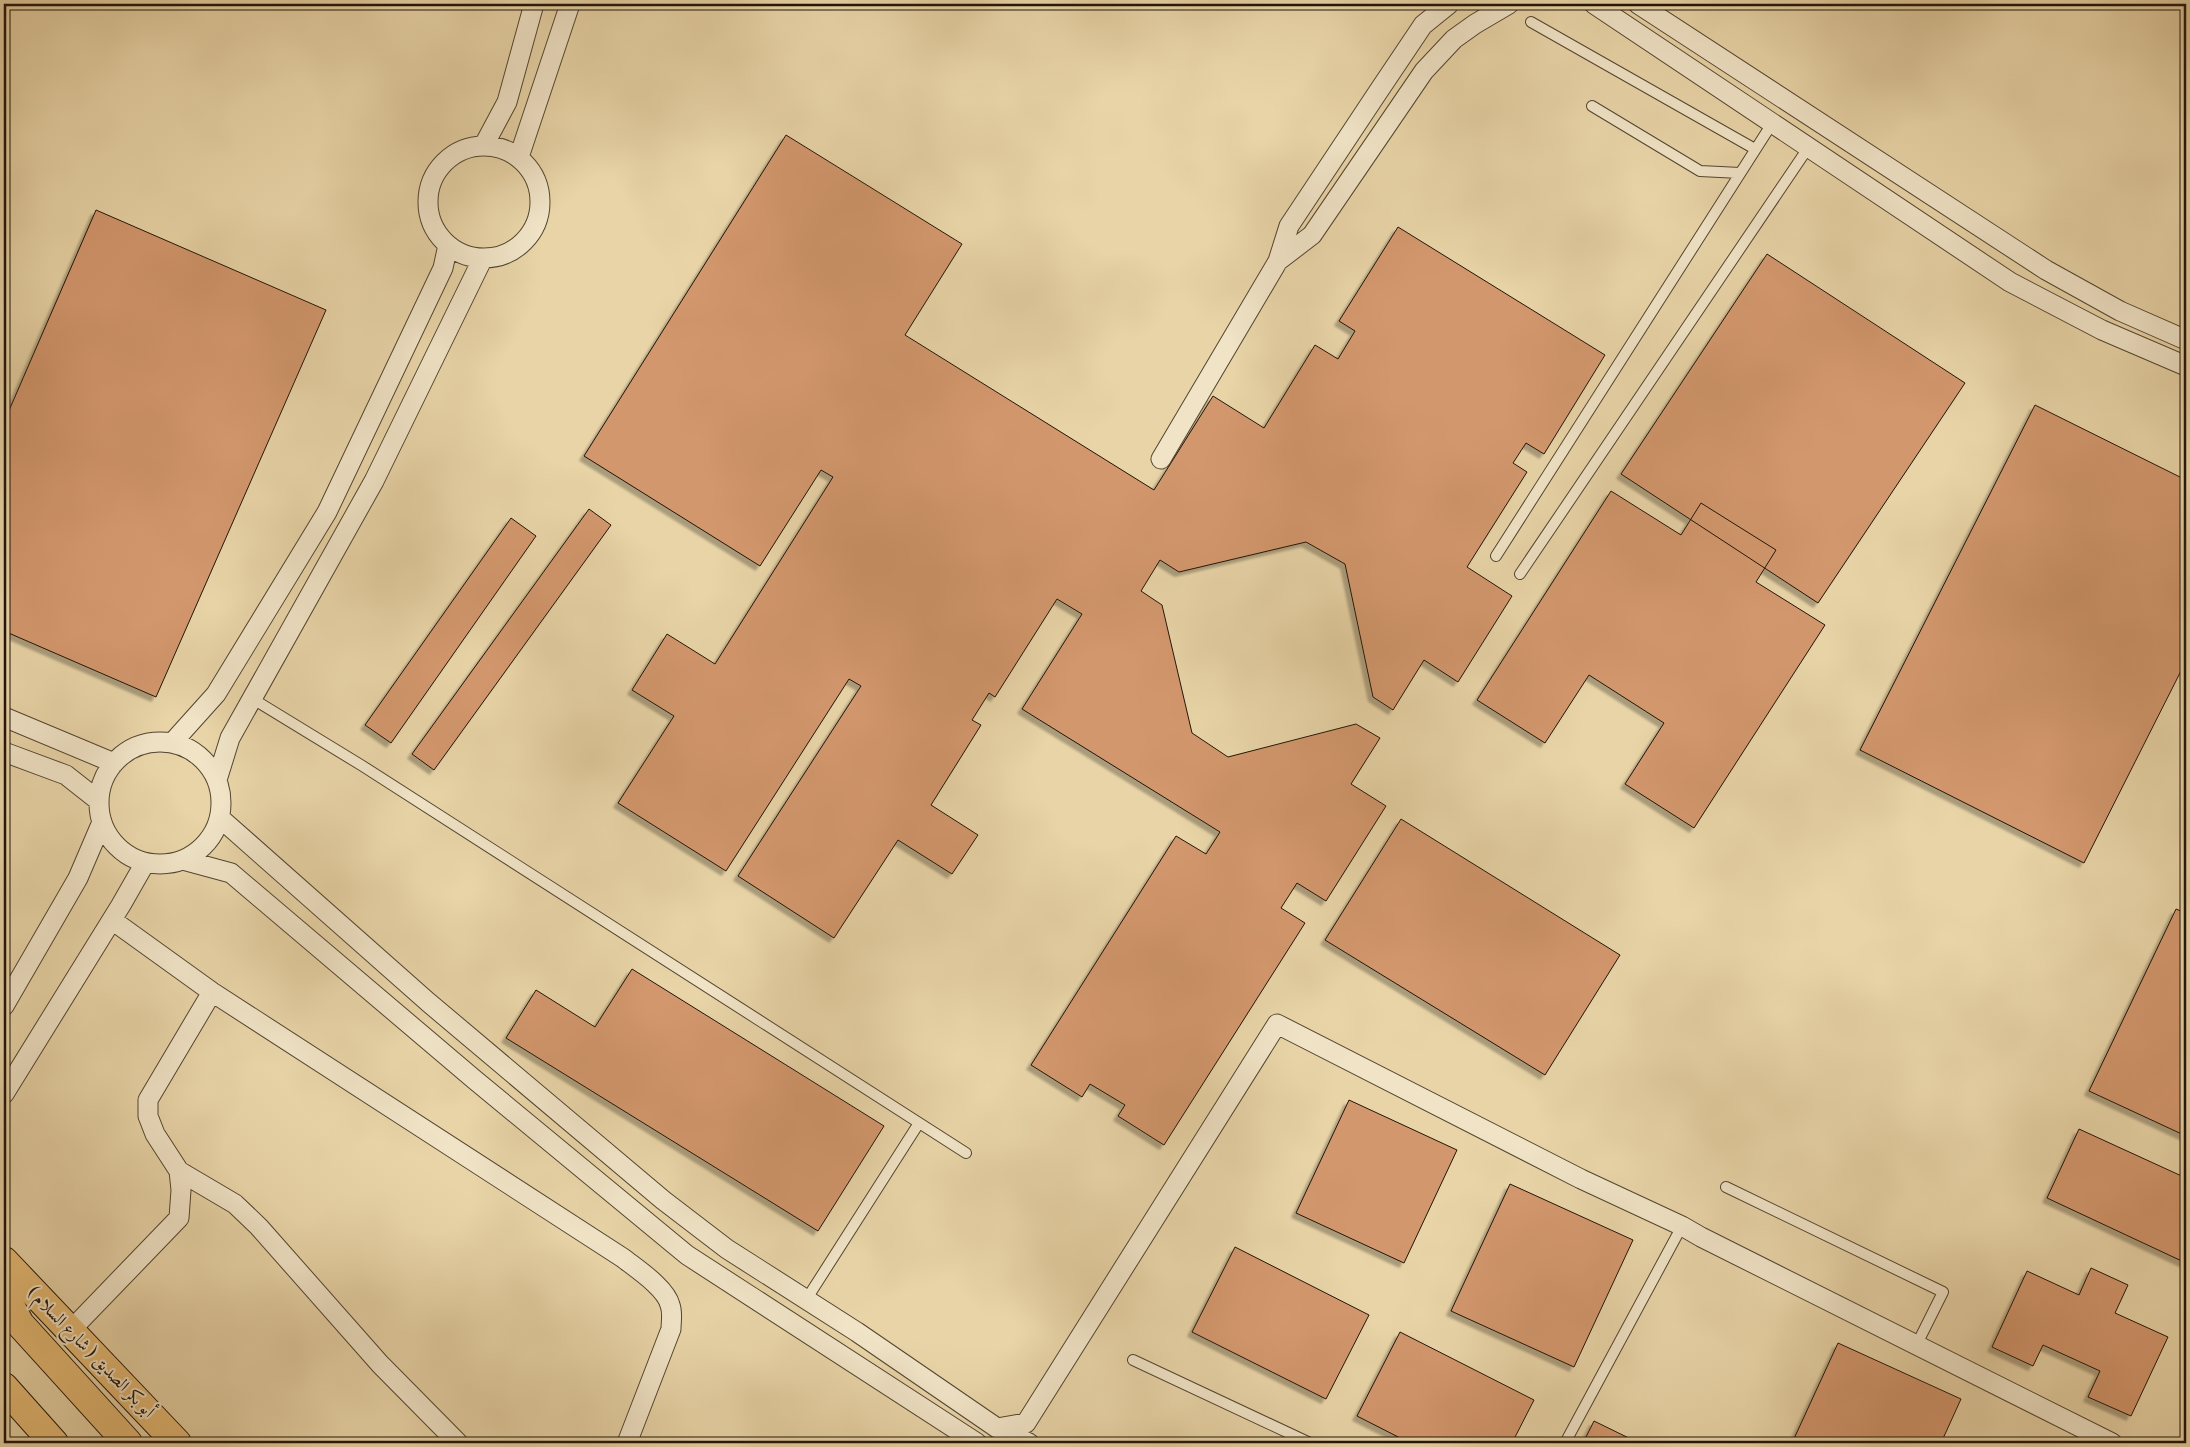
<svg xmlns="http://www.w3.org/2000/svg" width="2190" height="1447" font-family="'Libre Bodoni',Amiri,serif">
  <style>
    .building { fill: #d3976d; stroke: #211509; filter: url(#shadow) }
    .lines { fill: none; stroke-linecap: round; stroke-linejoin: round }
    .service-casing { stroke: #534530; stroke-width: 12 }
    .minor-casing { stroke: #534530; stroke-width: 21 }
    .primary-casing { stroke: #211509; stroke-width: 30 }
    .motorway-casing { stroke: #211509; stroke-width: 30 }
    .service { stroke: #f0e3c6; stroke-width: 10 }
    .minor { stroke: #f0e3c6; stroke-width: 19 }
    .primary { stroke: #e4ba74; stroke-width: 28 }
    .motorway { stroke: #e4ba74; stroke-width: 28 }
    .labels { text-anchor: middle; dominant-baseline: central; stroke-width: 4; stroke-linejoin: round; paint-order: stroke }
    .street-label { font-size: 18px; fill: #211509; stroke: #f0e3c6 }
  </style>
  <defs>
    <filter id="shadow"><feDropShadow dx="-4.5" dy="4.5" stdDeviation="1" flood-color="#0004"/></filter>
  </defs>
  <rect width="100%" height="100%" fill="#e8d4a7"/>
  <filter id="stains"><feTurbulence type="fractalNoise" baseFrequency=".004" numOctaves="4"/><feColorMatrix values="0 0 0 0 .2 0 0 0 0 .09 0 0 0 0 .02 0 0 0 .5 -.17"/></filter>
  <radialGradient id="worn" r=".72"><stop offset=".6" stop-color="#630" stop-opacity="0"/><stop offset="1" stop-color="#630" stop-opacity=".3"/></radialGradient>
  <path class="building" d="M 786,135 L 962,244 L 905,335 L 1154,490 L 1213,396 L 1264,428 L 1315,345 L 1338,359 L 1355,331 L 1339,321 L 1398,227 L 1605,355 L 1544,454 L 1526,443 L 1513,463 L 1527,472 L 1467,567 L 1512,596 L 1458,682 L 1424,660 L 1393,710 L 1373,697 L 1345,564 L 1306,542 L 1179,572 L 1160,560 L 1141,591 L 1162,605 L 1192,733 L 1228,757 L 1356,724 L 1380,738 L 1351,784 L 1386,806 L 1326,901 L 1297,883 L 1281,908 L 1305,923 L 1164,1145 L 1118,1116 L 1125,1105 L 1090,1084 L 1082,1097 L 1031,1065 L 1176,836 L 1206,854 L 1220,832 L 1022,709 L 1082,614 L 1057,599 L 995,697 L 989,693 L 972,720 L 981,725 L 931,805 L 978,835 L 952,874 L 898,840 L 834,938 L 738,876 L 861,686 L 849,679 L 726,871 L 618,803 L 674,716 L 632,690 L 667,634 L 715,664 L 833,477 L 821,470 L 760,566 L 584,456 Z
    M 96,210 L 326,310 L 156,697 L 4,631 L 4,422 Z
    M 1767,254 L 1965,383 L 1818,603 L 1621,474 Z
    M 2035,405 L 2186,480 L 2186,661 L 2084,863 L 1860,750 Z
    M 1611,491 L 1681,535 L 1701,503 L 1776,550 L 1756,582 L 1825,625 L 1694,828 L 1625,784 L 1664,723 L 1589,675 L 1545,743 L 1477,700 Z
    M 589,509 L 611,525 L 434,770 L 412,754 Z
    M 511,518 L 536,536 L 391,743 L 365,725 Z
    M 1401,819 L 1620,955 L 1545,1075 L 1325,940 Z
    M 2176,909 L 2186,913 L 2186,1136 L 2089,1091 Z
    M 632,969 L 884,1126 L 818,1231 L 506,1038 L 536,990 L 595,1027 Z
    M 1349,1100 L 1457,1150 L 1404,1263 L 1296,1213 Z
    M 2079,1129 L 2186,1178 L 2186,1263 L 2047,1198 Z
    M 1510,1184 L 1633,1240 L 1574,1367 L 1451,1311 Z
    M 1235,1247 L 1369,1315 L 1326,1399 L 1192,1332 Z
    M 2091,1268 L 2128,1285 L 2115,1313 L 2168,1337 L 2131,1416 L 2088,1397 L 2100,1371 L 2043,1345 L 2033,1366 L 1992,1347 L 2027,1271 L 2079,1295 Z
    M 1400,1332 L 1534,1400 L 1512,1443 L 1410,1443 L 1357,1416 Z
    M 1838,1343 L 1961,1399 L 1941,1443 L 1792,1443 Z
    M 1594,1421 L 1639,1443 L 1583,1443 Z"/>
  <g class="lines">
    <g class="service-casing">
      <path id="service" d="M 1531,22 L 1755,149
        M 1592,106 L 1700,171 L 1740,173
        M 1496,556 L 1773,122
        M 1520,574 L 1808,148
        M 253,699 L 361,765 L 966,1153
        M 1726,1187 L 1943,1292 L 1917,1344
        M 806,1300 L 919,1123
        M 1133,1360 L 1310,1443
        M 1565,1443 L 1682,1226"/>
    </g>
    <g class="minor-casing">
      <path id="minor" d="M 1449,4 L 1423,25 L 1380,89 L 1289,226 L 1278,261 L 1312,235 L 1424,71 L 1454,39 L 1475,24 L 1509,4
        M 1594,4 L 2010,282 L 2102,330 L 2186,366
        M 1638,4 L 2046,270 L 2120,311 L 2186,340
        M 484,145 L 507,102 L 534,4
        M428 202a56 56 0 1 1 112 0a56 56 0 1 1-112 0Z
        M 519,157 L 570,4
        M 1161,459 L 1278,261
        M 4,717 L 114,763
        M99 803a61 61 0 1 1 122 0a61 61 0 1 1-122 0Z
        M 172,743 L 216,694 L 327,512 L 443,268 L 448,245
        M 4,752 L 66,775 L 99,801
        M 217,780 L 230,738 L 374,481 L 482,260
        M 220,818 L 428,1002 L 663,1200 L 727,1249 L 857,1332 L 997,1428 L 1029,1443
        M 183,860 L 231,873 L 475,1080 L 687,1255 L 977,1443
        M 112,920 L 212,992 L 623,1258 C 637,1269 666,1288 670,1305 C 673,1313 671,1321 671,1329 L 627,1443
        M 4,1006 L 78,878 L 102,822
        M 4,1094 L 121,905 L 145,863
        M 179,1171 L 235,1204 L 259,1227 L 380,1364 L 458,1443
        M 70,1331 L 179,1218 L 181,1190 L 179,1171 L 155,1134 L 148,1116 L 148,1100 L 212,992
        M 997,1428 L 1026,1423 L 1277,1024 L 1581,1179 L 1682,1226 L 1701,1237 L 2112,1443"/>
    </g>
    <g class="primary-casing">
      <path id="primary" d="M 4,1294 L 20,1324 L 128,1443
        M 4,1387 L 54,1443"/>
    </g>
    <g class="motorway-casing">
      <path id="motorway" d="M 4,1261 L 177,1443"/>
    </g>
    <use href="#service" class="service"/>
    <use href="#minor" class="minor"/>
    <use href="#primary" class="primary"/>
    <use href="#motorway" class="motorway"/>
  </g>
  <g class="labels">
    <g class="street-label">
      <text transform="translate(91 1352) rotate(46)">( شارع السلام ) أبو بكر الصديق</text>
    </g>
  </g>
  <rect width="2190" height="1447" fill="none" stroke="#e8d4a7" stroke-width="20"/>
  <rect x="5" y="5" width="2180" height="1437" fill="none" stroke="#211509" stroke-width="2.5"/>
  <rect x="10" y="10" width="2170" height="1427" fill="none" stroke="#211509"/>
  <rect width="100%" height="100%" filter="url(#stains)"/>
  <rect width="100%" height="100%" fill="url(#worn)"/>
</svg>
